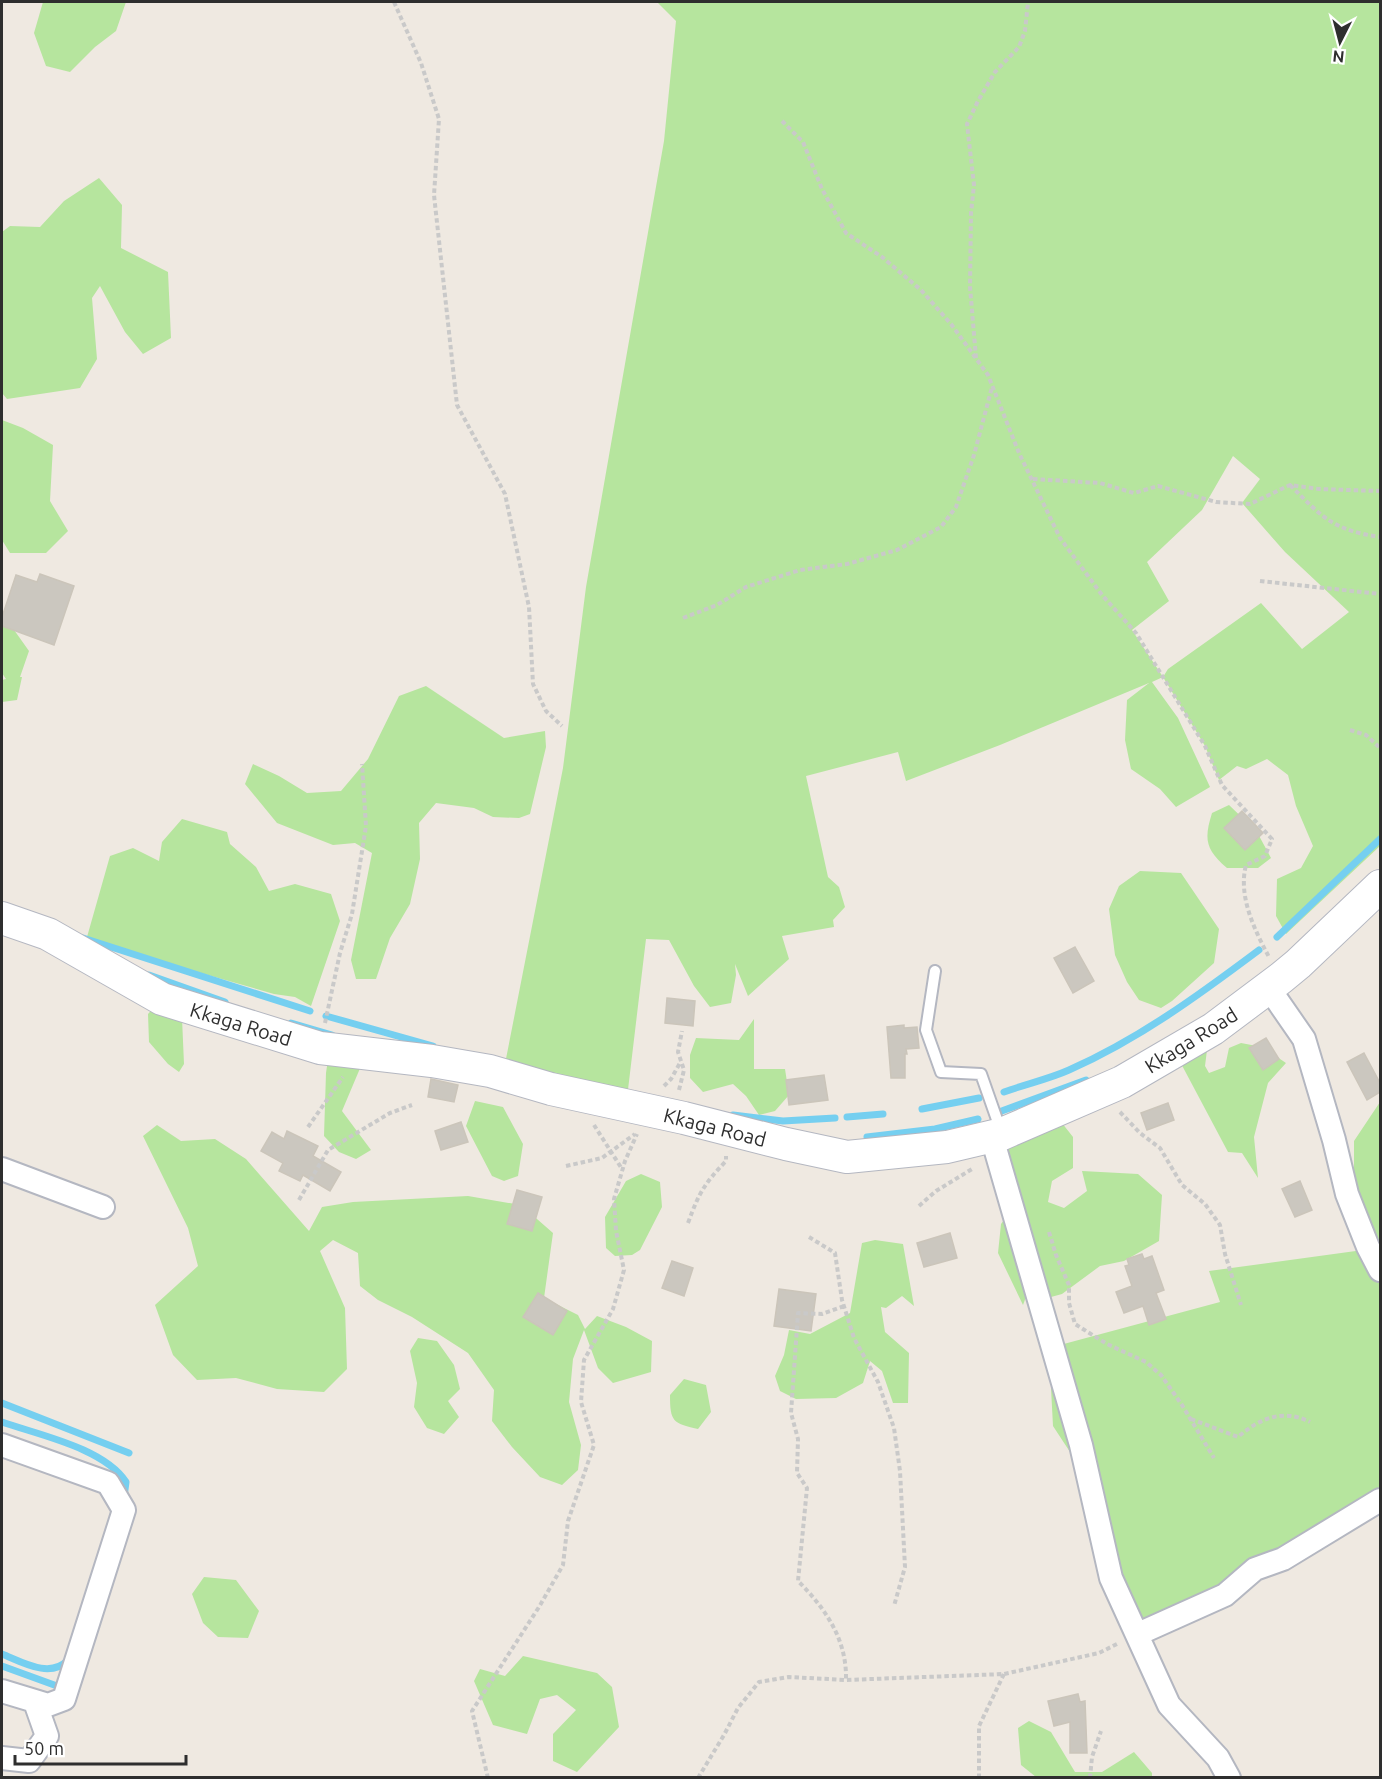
<svg xmlns="http://www.w3.org/2000/svg" width="1382" height="1779" font-family="Ubuntu,sans-serif">
  <style>
    .green { fill: #b6e59e; fill-rule: evenodd }
    .lines { fill: none; stroke-linecap: round; stroke-linejoin: round }
    .stream { stroke: #75cff0; stroke-width: 7 }
    .building { fill: #cbc7bf; stroke: #cbc5ba; stroke-width: 1.5 }
    .lane-casing { stroke: #b4b7c1; stroke-width: 14 }
    .street-casing { stroke: #b4b7c1; stroke-width: 26 }
    .secondary-casing { stroke: #b4b7c1; stroke-width: 34 }
    .path { stroke: #c9c9c9; stroke-width: 4; stroke-dasharray: 4.5 3; stroke-linecap: butt }
    .lane { stroke: #fff; stroke-width: 10 }
    .street { stroke: #fff; stroke-width: 22 }
    .secondary { stroke: #fff; stroke-width: 32 }
    .labels { text-anchor: middle; dominant-baseline: central; stroke-width: 4.5; stroke-linejoin: round; paint-order: stroke }
    .street-label { font-size: 20px; fill: #2e2e2e; stroke: #fff }
  </style>
  <rect width="100%" height="100%" fill="#efe9e1"/>
  <path class="green" d="M 43,2 L 126,2 L 116,31 L 95,47 L 70,72 L 46,66 L 34,33 Z
    M 657,2 L 1380,2 L 1380,846 L 1286,934 L 1276,916 L 1277,879 L 1301,868 L 1313,846 L 1296,806 L 1288,775 L 1267,759 L 1246,769 L 1237,766 L 1219,780 L 1205,746 L 1163,677 L 1152,682 L 1178,718 L 1210,787 L 1176,807 L 1160,789 L 1131,769 L 1125,740 L 1127,700 L 1149,683 L 1000,745 L 906,781 L 898,752 L 806,776 L 828,877 L 839,887 L 845,907 L 833,920 L 834,927 L 782,936 L 789,959 L 748,996 L 735,964 L 736,975 L 731,1003 L 710,1007 L 694,986 L 669,940 L 646,939 L 627,1098 L 504,1069 L 563,768 L 586,587 L 664,141 L 676,21 ZM 1233,456 L 1260,479 L 1242,503 L 1285,552 L 1349,612 L 1302,649 L 1261,603 L 1168,669 L 1163,677 L 1132,630 L 1169,601 L 1147,562 L 1202,510 Z
    M 99,178 L 122,205 L 121,248 L 168,272 L 171,338 L 143,354 L 125,332 L 100,286 L 92,298 L 97,359 L 80,388 L 7,399 L 2,393 L 2,232 L 10,226 L 40,227 L 64,201 Z
    M 2,420 L 23,428 L 53,445 L 50,501 L 68,531 L 46,553 L 10,553 L 2,540 Z
    M 2,613 L 29,651 L 20,677 L 22,677 L 17,700 L 2,702 L 2,680 L 6,679 L 2,673 Z
    M 426,686 L 504,738 L 545,731 L 546,747 L 530,814 L 519,818 L 493,817 L 474,808 L 436,803 L 419,823 L 420,859 L 410,904 L 390,938 L 376,979 L 356,979 L 351,960 L 372,853 L 355,843 L 333,845 L 277,823 L 245,784 L 253,764 L 279,776 L 307,793 L 341,791 L 368,759 L 399,696 Z
    M 1229,805 L 1257,832 L 1271,858 L 1258,868 L 1227,868 C 1205,849 1204,839 1212,813 Z
    M 182,819 L 227,832 L 230,844 L 256,867 L 269,891 L 295,884 L 331,894 L 340,921 L 311,1006 L 295,997 L 274,994 L 145,957 L 87,937 L 110,856 L 133,848 L 159,861 L 162,842 Z
    M 1140,871 L 1181,873 L 1219,929 L 1214,963 L 1172,1001 L 1161,1008 L 1139,1000 L 1127,982 L 1115,955 L 1109,909 L 1119,886 Z
    M 168,992 L 182,1018 L 184,1064 L 179,1072 L 168,1064 L 149,1042 L 148,1014 Z
    M 754,1019 L 754,1069 L 785,1069 L 789,1095 L 775,1111 L 759,1115 L 746,1096 L 733,1084 L 703,1092 L 690,1078 L 690,1055 L 696,1038 L 739,1040 Z
    M 331,1039 L 361,1066 L 342,1111 L 371,1150 L 356,1159 L 339,1152 L 324,1136 L 326,1073 Z
    M 1241,1043 L 1262,1047 L 1286,1063 L 1268,1083 L 1254,1137 L 1258,1178 L 1242,1153 L 1228,1152 L 1177,1056 L 1207,1050 L 1205,1066 L 1209,1073 L 1225,1067 L 1229,1048 Z
    M 475,1101 L 503,1107 L 523,1144 L 518,1176 L 504,1181 L 492,1176 L 466,1126 Z
    M 1380,1102 L 1380,1256 L 1354,1193 L 1354,1141 Z
    M 1058,1118 L 1073,1137 L 1073,1168 L 1052,1181 L 1048,1202 L 1064,1208 L 1087,1191 L 1082,1171 L 1138,1174 L 1162,1195 L 1159,1241 L 1124,1261 L 1100,1266 L 1062,1294 L 1051,1297 L 1030,1286 L 1023,1305 L 998,1253 L 1001,1224 L 1019,1200 L 1007,1157 L 1010,1135 Z
    M 157,1125 L 181,1141 L 215,1139 L 246,1159 L 309,1231 L 322,1207 L 353,1202 L 468,1196 L 521,1205 L 553,1233 L 544,1298 L 578,1315 L 585,1329 L 597,1316 L 626,1327 L 652,1341 L 651,1372 L 613,1383 L 598,1368 L 584,1330 L 573,1359 L 569,1402 L 581,1445 L 578,1470 L 562,1485 L 540,1477 L 512,1447 L 492,1421 L 494,1390 L 468,1353 L 412,1317 L 378,1300 L 360,1286 L 358,1253 L 333,1240 L 320,1251 L 345,1308 L 347,1369 L 324,1392 L 277,1389 L 236,1378 L 197,1380 L 173,1355 L 155,1305 L 198,1266 L 188,1228 L 143,1136 Z
    M 641,1174 L 660,1182 L 662,1207 L 640,1250 L 632,1255 L 615,1256 L 606,1248 L 605,1217 L 626,1181 Z
    M 875,1240 L 903,1244 L 914,1306 L 902,1296 L 886,1308 L 881,1307 L 885,1332 L 909,1353 L 908,1403 L 893,1403 L 882,1371 L 870,1361 L 863,1383 L 836,1398 L 796,1399 L 780,1391 L 775,1376 L 784,1355 L 789,1330 L 810,1334 L 850,1313 L 862,1243 Z
    M 1363,1250 L 1380,1280 L 1380,1509 L 1361,1525 L 1306,1539 L 1217,1589 L 1154,1619 L 1142,1619 L 1133,1612 L 1089,1461 L 1070,1452 L 1053,1426 L 1051,1388 L 1066,1365 L 1060,1345 L 1220,1302 L 1209,1271 Z
    M 418,1338 L 437,1341 L 454,1365 L 460,1389 L 448,1401 L 459,1417 L 444,1434 L 427,1428 L 414,1407 L 417,1383 L 410,1351 Z
    M 684,1379 L 706,1385 L 711,1412 L 698,1429 C 673,1423 670,1422 670,1395 Z
    M 204,1577 L 236,1580 L 259,1611 L 248,1638 L 218,1637 L 203,1623 L 192,1594 Z
    M 523,1656 L 597,1673 L 612,1687 L 619,1727 L 577,1772 L 553,1761 L 553,1734 L 576,1710 L 557,1695 L 540,1699 L 527,1734 L 493,1725 L 474,1681 L 480,1669 L 505,1676 Z
    M 1029,1721 L 1051,1732 L 1075,1772 L 1102,1772 L 1134,1752 L 1152,1773 L 1152,1777 L 1036,1777 L 1021,1765 L 1018,1728 Z"/>
  <g class="lines">
    <path class="stream" d="M 1277,937 L 1380,839
      M 83,938 L 310,1011
      M 149,975 L 225,1002
      M 326,1016 L 433,1046
      M 291,1023 L 332,1035
      M 1004,1092 C 1026,1084 1049,1079 1069,1070 C 1139,1039 1199,995 1259,950
      M 922,1109 L 979,1098
      M 999,1112 L 1086,1080
      M 733,1115 L 783,1121 L 835,1118
      M 847,1117 L 883,1114
      M 867,1137 L 935,1129 L 978,1119
      M 2,1403 L 129,1453
      M 2,1422 C 39,1435 104,1448 126,1482 L 124,1497
      M 2,1654 C 22,1662 50,1679 68,1660
      M 2,1666 L 57,1686 L 63,1686"/>
  </g>
  <path class="building" d="M 40,574 L 74,586 L 54,645 L 2,626 L 2,617 L 16,575 L 37,582 Z
    M 1242,811 L 1263,833 L 1245,850 L 1224,828 Z
    M 1075,947 L 1094,981 L 1073,993 L 1054,958 Z
    M 667,998 L 695,1001 L 693,1026 L 665,1023 Z
    M 904,1025 L 904,1028 L 917,1027 L 919,1048 L 906,1049 L 907,1054 L 905,1054 L 905,1078 L 891,1078 L 887,1027 Z
    M 1266,1038 L 1279,1059 L 1263,1070 L 1249,1048 Z
    M 1364,1053 L 1380,1083 L 1380,1092 L 1367,1100 L 1347,1062 Z
    M 824,1075 L 828,1100 L 789,1105 L 786,1080 Z
    M 431,1079 L 458,1085 L 454,1102 L 428,1097 Z
    M 1168,1103 L 1174,1120 L 1147,1130 L 1141,1113 Z
    M 461,1122 L 468,1142 L 441,1150 L 435,1131 Z
    M 287,1131 L 318,1146 L 313,1156 L 341,1172 L 330,1191 L 303,1175 L 300,1181 L 279,1171 L 283,1163 L 261,1151 L 272,1132 L 284,1139 Z
    M 1300,1181 L 1312,1210 L 1295,1217 L 1282,1189 Z
    M 517,1190 L 542,1197 L 532,1231 L 507,1224 Z
    M 950,1233 L 957,1258 L 924,1267 L 917,1243 Z
    M 1142,1254 L 1144,1259 L 1152,1256 L 1164,1290 L 1156,1293 L 1166,1319 L 1149,1325 L 1143,1306 L 1124,1313 L 1116,1292 L 1132,1286 L 1125,1266 L 1129,1265 L 1127,1259 Z
    M 672,1261 L 693,1268 L 684,1296 L 662,1288 Z
    M 779,1289 L 816,1294 L 811,1331 L 774,1326 Z
    M 538,1293 L 567,1311 L 553,1335 L 523,1317 Z
    M 1078,1694 L 1080,1702 L 1085,1701 L 1087,1753 L 1070,1753 L 1070,1722 L 1054,1726 L 1048,1701 Z"/>
  <g class="lines">
    <g class="lane-casing">
      <path id="lane" d="M 935,971 L 926,1030 L 941,1072 L 981,1074 L 1001,1131"/>
    </g>
    <g class="street-casing">
      <path id="street" d="M 1268,987 L 1304,1039 L 1334,1140 L 1347,1194 L 1368,1247 L 1380,1270
        M 987,1137 L 995,1148 L 1081,1445 L 1111,1578 L 1169,1705 L 1218,1758 L 1229,1778
        M 2,1169 L 103,1207
        M 2,1445 L 108,1483 L 124,1510 L 64,1699 L 48,1705 L 2,1691
        M 1138,1634 L 1225,1595 L 1255,1569 L 1283,1559 L 1380,1500
        M 2,1758 L 29,1761 L 47,1736 L 35,1702"/>
    </g>
    <g class="secondary-casing">
      <path id="secondary" d="M 2,918 L 48,934 L 162,999 L 320,1048 L 432,1061 L 490,1071 L 551,1089 L 684,1118 L 786,1144 L 847,1157 L 947,1147 L 1002,1134 L 1122,1082 L 1213,1029 L 1281,978 L 1298,964 L 1380,886"/>
    </g>
    <path class="path" d="M 394,2 L 421,63 L 439,119 L 434,195 L 457,405 L 505,494 L 529,607 L 533,684 L 546,711 L 562,726
      M 782,121 L 803,142 L 822,189 L 846,233 L 882,257 L 921,290 L 951,324 L 988,375 L 1019,453 L 1060,538 L 1102,595 L 1136,633 L 1205,746 L 1222,785 L 1272,839 L 1265,856 L 1246,865 C 1238,896 1254,929 1269,957
      M 976,358 L 970,287 L 971,213 L 974,185 L 967,124 L 978,101 L 995,72 L 1019,47 L 1025,31 L 1028,2
      M 1033,479 L 1100,483 L 1134,493 L 1158,486 L 1216,502 L 1250,504 L 1290,485 L 1319,489 L 1380,491
      M 1290,485 C 1323,518 1333,530 1380,537
      M 1260,581 L 1380,594
      M 683,618 L 717,605 L 746,587 L 800,570 L 847,564 L 897,550 L 941,527 L 956,507 L 974,455 L 992,387
      M 1350,730 L 1366,735 L 1380,748
      M 325,1023 L 340,953 L 352,914 L 366,826 L 362,764
      M 664,1086 L 671,1079 L 680,1063
      M 679,1090 L 684,1070 L 678,1052 L 682,1031
      M 1120,1112 L 1140,1133 L 1160,1148 L 1182,1185 L 1205,1204 L 1220,1225 L 1225,1254 L 1241,1305
      M 594,1125 L 622,1169
      M 308,1127 L 343,1077
      M 566,1166 L 602,1158 L 635,1134
      M 299,1200 L 328,1150 L 390,1113 L 412,1105
      M 919,1206 L 936,1191 L 972,1169
      M 688,1223 C 699,1193 704,1184 726,1161 L 726,1156
      M 1049,1232 L 1056,1255 L 1069,1285 L 1069,1303 L 1075,1324 L 1107,1344 L 1146,1362 L 1161,1375 L 1182,1405 L 1214,1458
      M 809,1237 L 835,1253 L 842,1300 L 854,1338 L 878,1382 L 894,1428 L 900,1471 L 905,1567 L 894,1606
      M 844,1306 L 822,1314 L 798,1313 L 791,1413 L 798,1439 L 797,1473 L 807,1488 L 798,1581 C 826,1609 847,1640 846,1680
      M 1191,1419 L 1238,1437 C 1259,1419 1282,1408 1310,1422
      M 488,1778 L 472,1711 L 539,1607 L 563,1565 L 568,1521 L 594,1445 L 581,1402 L 584,1360 L 613,1309 L 624,1270 L 616,1231 L 614,1199 L 625,1161 L 637,1134
      M 698,1778 L 724,1735 L 738,1708 L 759,1682 L 789,1677 L 846,1680 L 1004,1674 L 1099,1653 L 1119,1643
      M 979,1778 L 979,1726 L 1004,1674
      M 1090,1778 L 1092,1757 L 1101,1731"/>
    <use href="#lane" class="lane"/>
    <use href="#street" class="street"/>
    <use href="#secondary" class="secondary"/>
  </g>
  <g class="labels">
    <g class="street-label">
      <text transform="translate(241 1024) rotate(17)">Kkaga Road</text>
      <text transform="translate(1191 1040) rotate(-32)">Kkaga Road</text>
      <text transform="translate(715 1127) rotate(14)">Kkaga Road</text>
    </g>
  </g>
  <rect width="1382" height="1779" fill="none" stroke="#2e2e2e" stroke-width="6"/>
  <g transform="translate(1340 42) rotate(186)" stroke="#ffffff" stroke-width="4.5" paint-order="stroke">
  <path d="M0-4.5L10 22L0 15L-10 22Z" fill="#2e2e2e"/>
  <text y="-9" font-size="16" font-weight="bold" text-anchor="middle" fill="#2e2e2e">N</text>
  </g>
  <path d="M15 1755v9h171v-9" fill="none" stroke="#2e2e2e" stroke-width="3"/>
  <text x="24" y="1755" font-size="18" fill="#2e2e2e" stroke="#ffffff" stroke-width="4.5" paint-order="stroke">50 m</text>
</svg>
